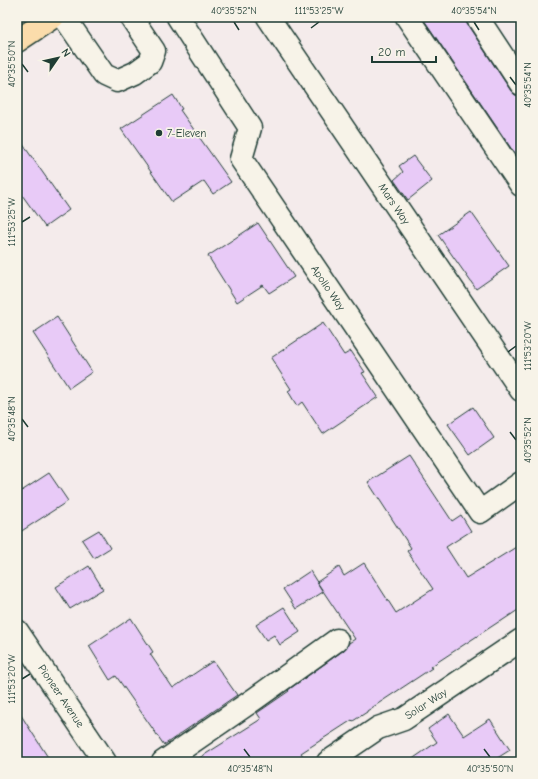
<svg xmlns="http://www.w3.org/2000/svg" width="538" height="779" font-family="'Comic Neue',sans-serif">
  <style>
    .building { fill: #e8caf7; stroke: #1f3d34 }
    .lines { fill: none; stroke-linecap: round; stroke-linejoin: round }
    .minor-casing { stroke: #1f3d34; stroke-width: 25 }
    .major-casing { stroke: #1f3d34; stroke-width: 25 }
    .minor { stroke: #f7f3e8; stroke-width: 22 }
    .major { stroke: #fbdcab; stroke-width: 22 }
    .ticks { fill: none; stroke: #1f3d34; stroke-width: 1.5 }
    .poi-dot { fill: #1f3d34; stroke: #f7f3e8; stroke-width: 1.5 }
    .labels { text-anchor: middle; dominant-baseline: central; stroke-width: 3.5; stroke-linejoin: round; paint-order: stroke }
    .poi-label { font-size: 11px; fill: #1f3d34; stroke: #f7f3e8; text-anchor: start }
    .street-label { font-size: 11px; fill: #1f3d34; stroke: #f7f3e8 }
    .neatline { fill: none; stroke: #1f3d34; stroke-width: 1.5 }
    .ticks-label { font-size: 10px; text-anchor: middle; fill: #1f3d34 }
  </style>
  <rect width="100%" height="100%" fill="#f4ebeb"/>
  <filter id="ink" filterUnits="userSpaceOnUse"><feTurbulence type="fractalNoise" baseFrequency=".025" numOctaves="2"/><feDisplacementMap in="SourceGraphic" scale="8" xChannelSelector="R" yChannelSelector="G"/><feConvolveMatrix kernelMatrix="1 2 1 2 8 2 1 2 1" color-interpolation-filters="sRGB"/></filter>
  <g filter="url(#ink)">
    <path class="building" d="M 422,17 L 465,17 L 467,24 L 511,91 L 515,95 L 521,96 L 521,163 Z
      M 173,95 L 182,109 L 180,110 L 231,182 L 213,194 L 204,181 L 172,202 L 121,129 Z
      M 17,136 L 69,210 L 45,227 L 17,188 Z
      M 413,156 L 432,181 L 408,200 L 394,180 L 403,172 L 399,166 Z
      M 471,212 L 509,266 L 476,289 L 438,235 Z
      M 258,223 L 294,277 L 269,293 L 263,285 L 237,302 L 208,256 Z
      M 57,317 L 92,372 L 69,388 L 33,333 Z
      M 323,323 L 344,355 L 351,351 L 365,372 L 362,373 L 378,397 L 323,434 L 302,402 L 297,406 L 288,391 L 291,389 L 271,358 Z
      M 473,407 L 494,438 L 470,455 L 448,424 Z
      M 409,456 L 452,521 L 461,515 L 471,531 L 446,547 L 466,578 L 521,544 L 521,608 L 500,622 L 500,621 L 430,667 L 432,668 L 367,711 L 367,712 L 353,721 L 352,720 L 301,753 L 307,762 L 193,762 L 261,719 L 257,713 L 289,691 L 288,690 L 344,650 L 349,643 L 355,639 L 317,582 L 339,567 L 344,576 L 364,563 L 396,613 L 433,589 L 407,551 L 411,548 L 368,482 Z
      M 49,473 L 68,501 L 17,534 L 17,494 Z
      M 99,530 L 110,548 L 94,558 L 82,540 Z
      M 89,566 L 103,589 L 70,609 L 56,587 Z
      M 310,571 L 323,592 L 296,609 L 283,589 Z
      M 284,607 L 300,632 L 280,645 L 274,635 L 266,640 L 256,625 Z
      M 131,618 L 153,652 L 150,654 L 173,688 L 213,661 L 237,695 L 164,745 L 116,676 L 110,680 L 89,646 Z
      M 17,709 L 51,762 L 17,762 Z
      M 449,714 L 464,736 L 490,719 L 510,750 L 491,762 L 408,762 L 437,742 L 428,729 Z"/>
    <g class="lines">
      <g class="minor-casing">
        <path id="minor" d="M 64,17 L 104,75 L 117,81 L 135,73 L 150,62 L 154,51 L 131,17
          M 178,17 L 250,128 L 241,159 L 480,512 L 521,483
          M 268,17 L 521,390
          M 407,17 L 521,185
          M 477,17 L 521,84
          M 17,631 L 105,762
          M 163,762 L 256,698 L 337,640
          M 328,762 L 378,728 L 404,719 L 521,640"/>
      </g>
      <g class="major-casing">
        <path id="major" d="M 17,41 L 53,17"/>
      </g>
      <use href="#minor" class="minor"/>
      <use href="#major" class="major"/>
    </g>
  </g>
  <path class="ticks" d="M 234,22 L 239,30M 474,22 L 479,30M 311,28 L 319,22M 22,64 L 28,72M 510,77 L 516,85M 22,222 L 30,217M 508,352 L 516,346M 22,419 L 28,427M 510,432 L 516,440M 22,679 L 30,674M 244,749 L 250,757M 484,749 L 490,757"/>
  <circle class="poi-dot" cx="159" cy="133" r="4"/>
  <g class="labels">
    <g class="poi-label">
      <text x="167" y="133">7-Eleven</text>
    </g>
    <g class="street-label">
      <text transform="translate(394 204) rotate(56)">Mars Way</text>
      <text transform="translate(328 288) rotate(56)">Apollo Way</text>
      <text transform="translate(61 696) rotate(56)">Pioneer Avenue</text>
      <text transform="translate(426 704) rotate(-33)">Solar Way</text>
    </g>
  </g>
  <rect width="538" height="779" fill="none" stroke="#f7f3e8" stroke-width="44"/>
  <g transform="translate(58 58) rotate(56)" stroke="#f7f3e8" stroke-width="3" paint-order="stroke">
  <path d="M0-3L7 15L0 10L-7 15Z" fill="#1f3d34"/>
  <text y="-6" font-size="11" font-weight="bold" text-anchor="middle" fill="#1f3d34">N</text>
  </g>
  <path d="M372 56v6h64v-6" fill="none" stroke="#1f3d34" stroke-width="2"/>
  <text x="378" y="56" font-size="12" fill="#1f3d34" stroke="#f7f3e8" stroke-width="3" paint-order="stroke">20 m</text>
  <rect x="22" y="22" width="494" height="735" class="neatline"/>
  <g class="ticks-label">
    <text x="234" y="14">40°35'52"N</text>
    <text x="319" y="14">111°53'25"W</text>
    <text x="474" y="14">40°35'54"N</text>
    <text transform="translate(11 64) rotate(-90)" y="4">40°35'50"N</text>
    <text transform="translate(527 85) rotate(-90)" y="4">40°35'54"N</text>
    <text transform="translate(11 222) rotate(-90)" y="4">111°53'25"W</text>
    <text transform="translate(527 346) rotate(-90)" y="4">111°53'20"W</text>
    <text transform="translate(11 419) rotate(-90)" y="4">40°35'48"N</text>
    <text transform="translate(527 440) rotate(-90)" y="4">40°35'52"N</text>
    <text transform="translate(11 679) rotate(-90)" y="4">111°53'20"W</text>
    <text x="250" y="772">40°35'48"N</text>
    <text x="490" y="772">40°35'50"N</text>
  </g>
</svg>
